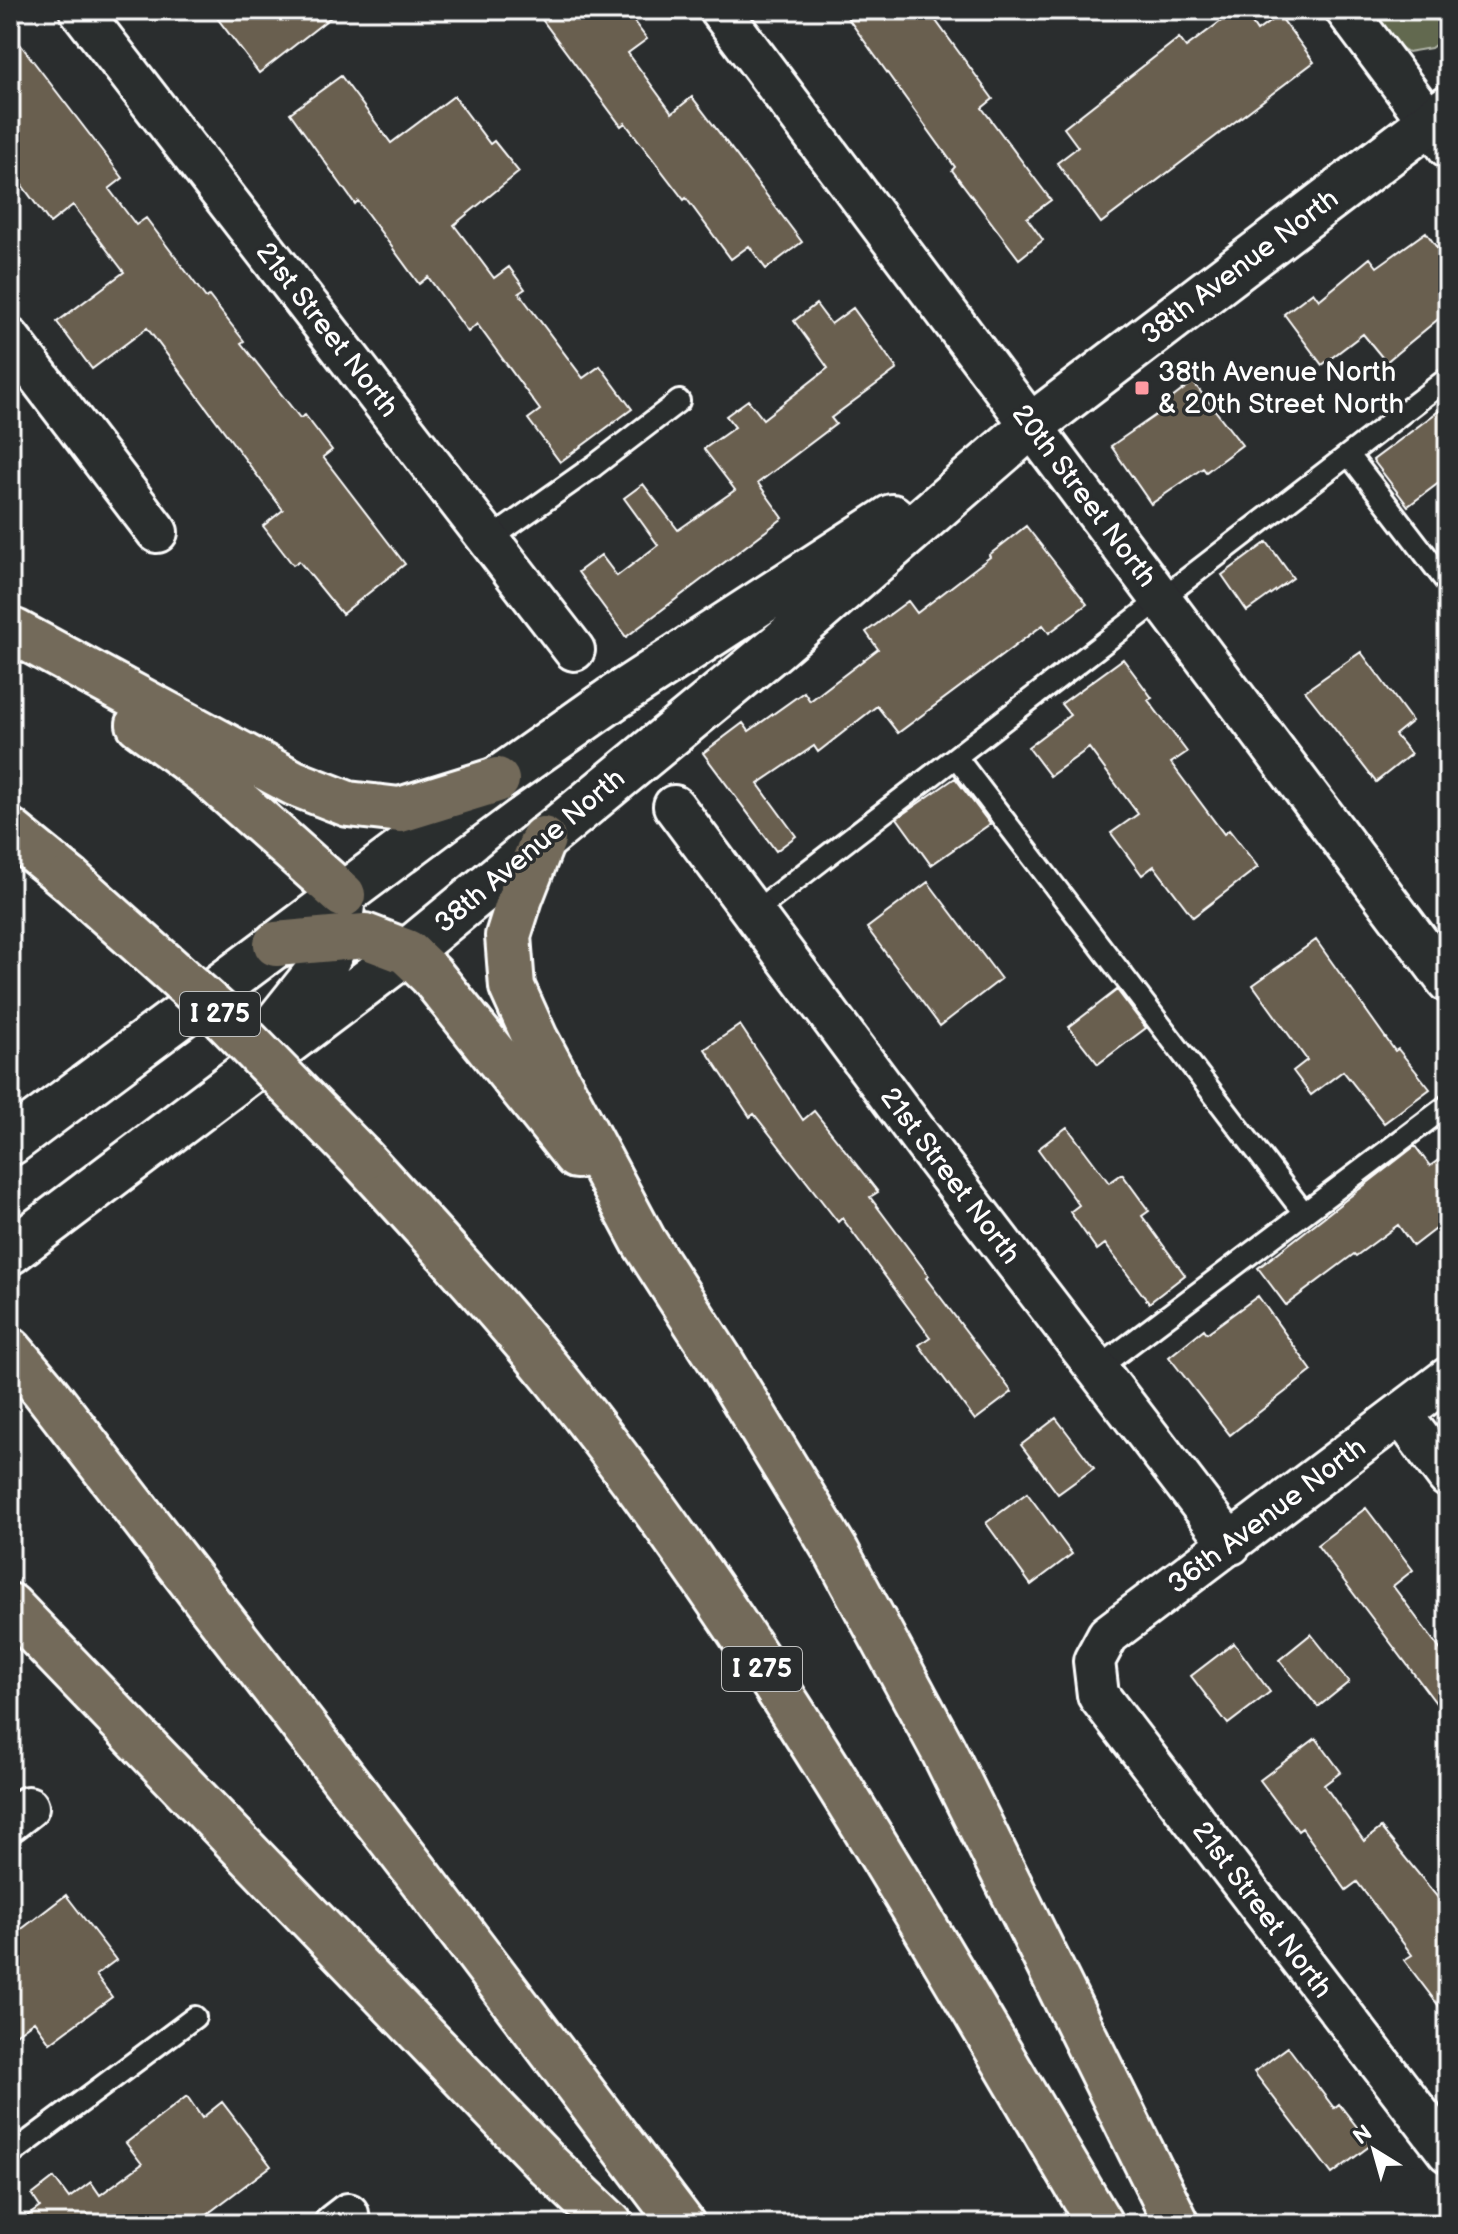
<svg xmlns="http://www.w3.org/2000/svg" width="1458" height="2234" font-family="'Balsamiq Sans',sans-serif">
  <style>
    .green { fill: #626950; stroke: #b0b4a8; stroke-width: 2 }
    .building { fill: #695e50; stroke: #fff; stroke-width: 2 }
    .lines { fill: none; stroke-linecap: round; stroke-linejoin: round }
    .service-casing { stroke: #fff; stroke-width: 26 }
    .minor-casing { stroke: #fff; stroke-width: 46 }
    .secondary-casing { stroke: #fff; stroke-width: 50 }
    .motorway-casing { stroke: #fff; stroke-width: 50 }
    .service { stroke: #2a2d2e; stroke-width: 20 }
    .minor { stroke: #2a2d2e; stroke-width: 40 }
    .secondary { stroke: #2a2d2e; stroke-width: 44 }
    .motorway { stroke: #736b5a; stroke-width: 44 }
    .motorway-bridge-casing { stroke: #fff; stroke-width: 50; stroke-linecap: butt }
    .motorway-bridge { stroke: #736b5a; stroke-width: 44 }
    .poi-dot { fill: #ff9aa2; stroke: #2a2d2e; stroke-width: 3 }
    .labels { text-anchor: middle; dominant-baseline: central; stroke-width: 7; stroke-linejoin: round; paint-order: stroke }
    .shield { fill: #2a2d2e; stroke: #bfc0c0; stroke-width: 2 }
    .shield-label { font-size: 26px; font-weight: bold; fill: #fff }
    .street-label { font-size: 28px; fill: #fff; stroke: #2a2d2e }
    .poi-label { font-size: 28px; fill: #fff; stroke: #2a2d2e; text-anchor: start }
  </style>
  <rect width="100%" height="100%" fill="#2a2d2e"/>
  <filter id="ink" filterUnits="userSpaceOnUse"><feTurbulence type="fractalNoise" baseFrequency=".0125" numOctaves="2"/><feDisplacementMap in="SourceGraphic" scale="16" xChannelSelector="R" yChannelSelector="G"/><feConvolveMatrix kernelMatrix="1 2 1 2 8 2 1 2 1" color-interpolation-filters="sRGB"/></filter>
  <g filter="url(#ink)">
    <path class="green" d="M 1369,10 L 1448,10 L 1448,35 L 1431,48 L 1408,52 L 1391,41 Z"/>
    <path class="building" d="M 211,10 L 340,10 L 259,73 Z
      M 535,10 L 625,10 L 647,39 L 628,53 L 672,113 L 692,97 L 802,242 L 766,269 L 749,246 L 731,259 L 686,198 L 684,200 L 625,123 L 621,126 Z
      M 842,10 L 928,10 L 993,99 L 982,108 L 1051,200 L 1027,218 L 1043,240 L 1019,259 L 952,170 L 955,167 Z
      M 1236,10 L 1243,10 L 1257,31 L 1279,15 L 1314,62 L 1101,223 L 1057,163 L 1078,147 L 1064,128 L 1179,38 L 1186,47 Z
      M 10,31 L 123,178 L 109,189 L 136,225 L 146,218 L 206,298 L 209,296 L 244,341 L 241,343 L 300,418 L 305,415 L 332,450 L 323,457 L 405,564 L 342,614 L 299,561 L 293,565 L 263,526 L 283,510 L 147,328 L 92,369 L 57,322 L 124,272 L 73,205 L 50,223 L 10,169 Z
      M 341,76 L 391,143 L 454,96 L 490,144 L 494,141 L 519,172 L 454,225 L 494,278 L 509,267 L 525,289 L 519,293 L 583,378 L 600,366 L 632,409 L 560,462 L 528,419 L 540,410 L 477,324 L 468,332 L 428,277 L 419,284 L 358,201 L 355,204 L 290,113 Z
      M 1426,232 L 1448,264 L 1448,311 L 1386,362 L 1363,334 L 1322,365 L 1284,314 L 1313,292 L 1319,300 L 1370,258 L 1377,267 Z
      M 816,304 L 831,324 L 853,308 L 897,369 L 831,418 L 836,424 L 758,483 L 783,518 L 626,637 L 578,572 L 601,555 L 617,576 L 658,545 L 624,498 L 643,484 L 678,530 L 735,490 L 704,449 L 735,427 L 726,416 L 748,400 L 763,419 L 828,368 L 794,321 Z
      M 1193,382 L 1242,445 L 1206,472 L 1203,468 L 1151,504 L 1111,446 L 1160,412 L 1158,409 Z
      M 1448,404 L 1448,476 L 1408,506 L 1373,460 Z
      M 1026,526 L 1087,604 L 1049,633 L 1043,625 L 898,733 L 877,706 L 818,752 L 814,746 L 758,784 L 796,836 L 776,851 L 703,753 L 743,723 L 749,731 L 804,692 L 810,701 L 878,649 L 866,632 L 908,601 L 917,613 L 990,557 L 989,555 Z
      M 1267,542 L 1293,578 L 1247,611 L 1222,575 Z
      M 1361,652 L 1412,721 L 1395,735 L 1411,754 L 1376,782 L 1305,691 Z
      M 1123,659 L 1152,698 L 1148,700 L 1187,752 L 1171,763 L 1224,834 L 1229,830 L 1258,867 L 1193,917 L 1154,866 L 1142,875 L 1111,833 L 1138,814 L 1089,748 L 1050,776 L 1028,747 L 1070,715 L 1061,704 Z
      M 955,778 L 990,824 L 931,865 L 897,818 Z
      M 928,882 L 1001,979 L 940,1026 L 867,928 Z
      M 1316,940 L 1395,1051 L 1398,1049 L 1430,1089 L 1384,1123 L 1343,1071 L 1311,1095 L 1293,1071 L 1307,1060 L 1253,985 Z
      M 1117,990 L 1146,1028 L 1098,1064 L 1069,1027 Z
      M 740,1025 L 803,1120 L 814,1111 L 878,1192 L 870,1197 L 929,1276 L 926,1278 L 1012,1392 L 975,1420 L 919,1345 L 930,1337 L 842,1218 L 838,1222 L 754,1114 L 750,1117 L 705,1049 Z
      M 1067,1127 L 1109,1183 L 1122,1174 L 1149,1211 L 1142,1216 L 1185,1275 L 1149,1303 L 1105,1244 L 1097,1250 L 1070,1212 L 1079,1205 L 1038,1149 Z
      M 1415,1146 L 1430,1166 L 1448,1153 L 1448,1219 L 1413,1246 L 1398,1225 L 1356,1256 L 1354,1254 L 1286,1305 L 1258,1268 Z
      M 1258,1296 L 1312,1371 L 1230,1435 L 1169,1357 L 1204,1329 L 1207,1333 Z
      M 1056,1418 L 1094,1468 L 1058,1494 L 1021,1445 Z
      M 1027,1493 L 1072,1554 L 1031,1585 L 986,1523 Z
      M 1366,1508 L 1413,1570 L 1393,1586 L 1448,1660 L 1448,1719 L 1317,1545 Z
      M 1311,1634 L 1349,1682 L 1318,1707 L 1279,1660 Z
      M 1234,1643 L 1270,1692 L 1228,1724 L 1191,1676 Z
      M 1316,1738 L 1341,1772 L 1324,1785 L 1364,1841 L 1381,1828 L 1448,1910 L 1448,2018 L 1404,1960 L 1412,1955 L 1357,1882 L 1346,1890 L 1302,1828 L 1298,1831 L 1260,1780 Z
      M 66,1895 L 116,1960 L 96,1975 L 112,1997 L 50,2043 L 34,2021 L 10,2038 L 10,1938 Z
      M 1288,2047 L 1334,2108 L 1339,2104 L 1371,2145 L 1332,2174 L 1254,2072 Z
      M 187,2096 L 202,2118 L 222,2102 L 271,2166 L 194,2224 L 16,2224 L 40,2207 L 32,2195 L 54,2178 L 69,2198 L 91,2182 L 100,2195 L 142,2164 L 126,2143 Z"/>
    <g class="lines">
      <g class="service-casing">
        <path id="service" d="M 1349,455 L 1448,584
          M 489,540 L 594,466 L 679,401
          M 956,757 L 1304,1213
          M 753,913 L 1448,378
          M 1097,1369 L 1448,1105
          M 10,2155 L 195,2017"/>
      </g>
      <g class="minor-casing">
        <path id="minor" d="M 80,10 L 574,650
          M 720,10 L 1448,982
          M 1346,10 L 1448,147
          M 10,339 L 157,532
          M 674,806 L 928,1148 L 1231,1544
          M 1448,1378 L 1108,1635 L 1094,1661 L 1098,1695 L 1448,2152
          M 1401,1414 L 1448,1477
          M 10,1821 L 28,1807
          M 335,2224 L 348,2214"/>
      </g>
      <g class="secondary-casing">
        <path id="secondary" d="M 264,1039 L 327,960 L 338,938 L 342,905
          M 10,1143 L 497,780 L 612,699 L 892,517
          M 10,1252 L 407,952 L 777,647 L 1031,426 L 1448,108"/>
      </g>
      <g class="motorway-casing">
        <path id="motorway" d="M 15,632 L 294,783 L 348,804 L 400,810 L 497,780
          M 139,724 L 207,774 L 343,895
          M 10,831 L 69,879
          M 543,839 L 520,898 L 508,936 L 512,987 L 535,1038 L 644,1242 L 720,1360 L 837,1553 L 942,1748 L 1177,2224
          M 276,944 L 365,936 L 407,952 L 431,975 L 576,1156
          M 362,1159 C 428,1231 494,1303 556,1379 C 764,1639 931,1938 1100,2224
          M 10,1350 L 44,1390 L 420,1877 L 682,2224
          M 10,1606 L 547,2164 L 610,2224"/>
      </g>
      <use href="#service" class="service"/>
      <use href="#minor" class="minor"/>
      <use href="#secondary" class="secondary"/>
      <use href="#motorway" class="motorway"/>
      <g class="motorway-bridge-casing">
        <path id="motorway-bridge" d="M 69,879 L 221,1015 L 362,1159"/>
      </g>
      <use href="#motorway-bridge" class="motorway-bridge"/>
    </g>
  </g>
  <rect class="poi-dot" x="1134" y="380" width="16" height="16" rx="4"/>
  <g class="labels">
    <g class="shield">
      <rect x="180" y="992" width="80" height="44" rx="6"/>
      <rect x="722" y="1647" width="80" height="44" rx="6"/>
    </g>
    <g class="shield-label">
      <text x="220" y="1014">I 275</text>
      <text x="762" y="1669">I 275</text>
    </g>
    <g class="street-label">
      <text transform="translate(1240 267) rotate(-37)">38th Avenue North</text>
      <text transform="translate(327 330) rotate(52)">21st Street North</text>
      <text transform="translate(1084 496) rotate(53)">20th Street North</text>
      <text transform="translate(530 851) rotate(-40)">38th Avenue North</text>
      <text transform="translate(950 1176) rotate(53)">21st Street North</text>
      <text transform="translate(1267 1516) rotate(-37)">36th Avenue North</text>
      <text transform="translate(1262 1910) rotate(53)">21st Street North</text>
    </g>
    <g class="poi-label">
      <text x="1158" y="372">38th Avenue North<tspan x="1158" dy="32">&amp; 20th Street North</tspan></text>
    </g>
  </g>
  <rect width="1458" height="2234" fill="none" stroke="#2a2d2e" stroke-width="40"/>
  <rect x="20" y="20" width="1418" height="2194" fill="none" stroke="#fff" stroke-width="3" filter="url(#ink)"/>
  <g transform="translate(1374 2150) rotate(323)" stroke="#2a2d2e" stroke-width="6" paint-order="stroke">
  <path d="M0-6L14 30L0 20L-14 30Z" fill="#ffffff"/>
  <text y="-12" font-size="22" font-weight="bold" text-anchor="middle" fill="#ffffff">N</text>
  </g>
</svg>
